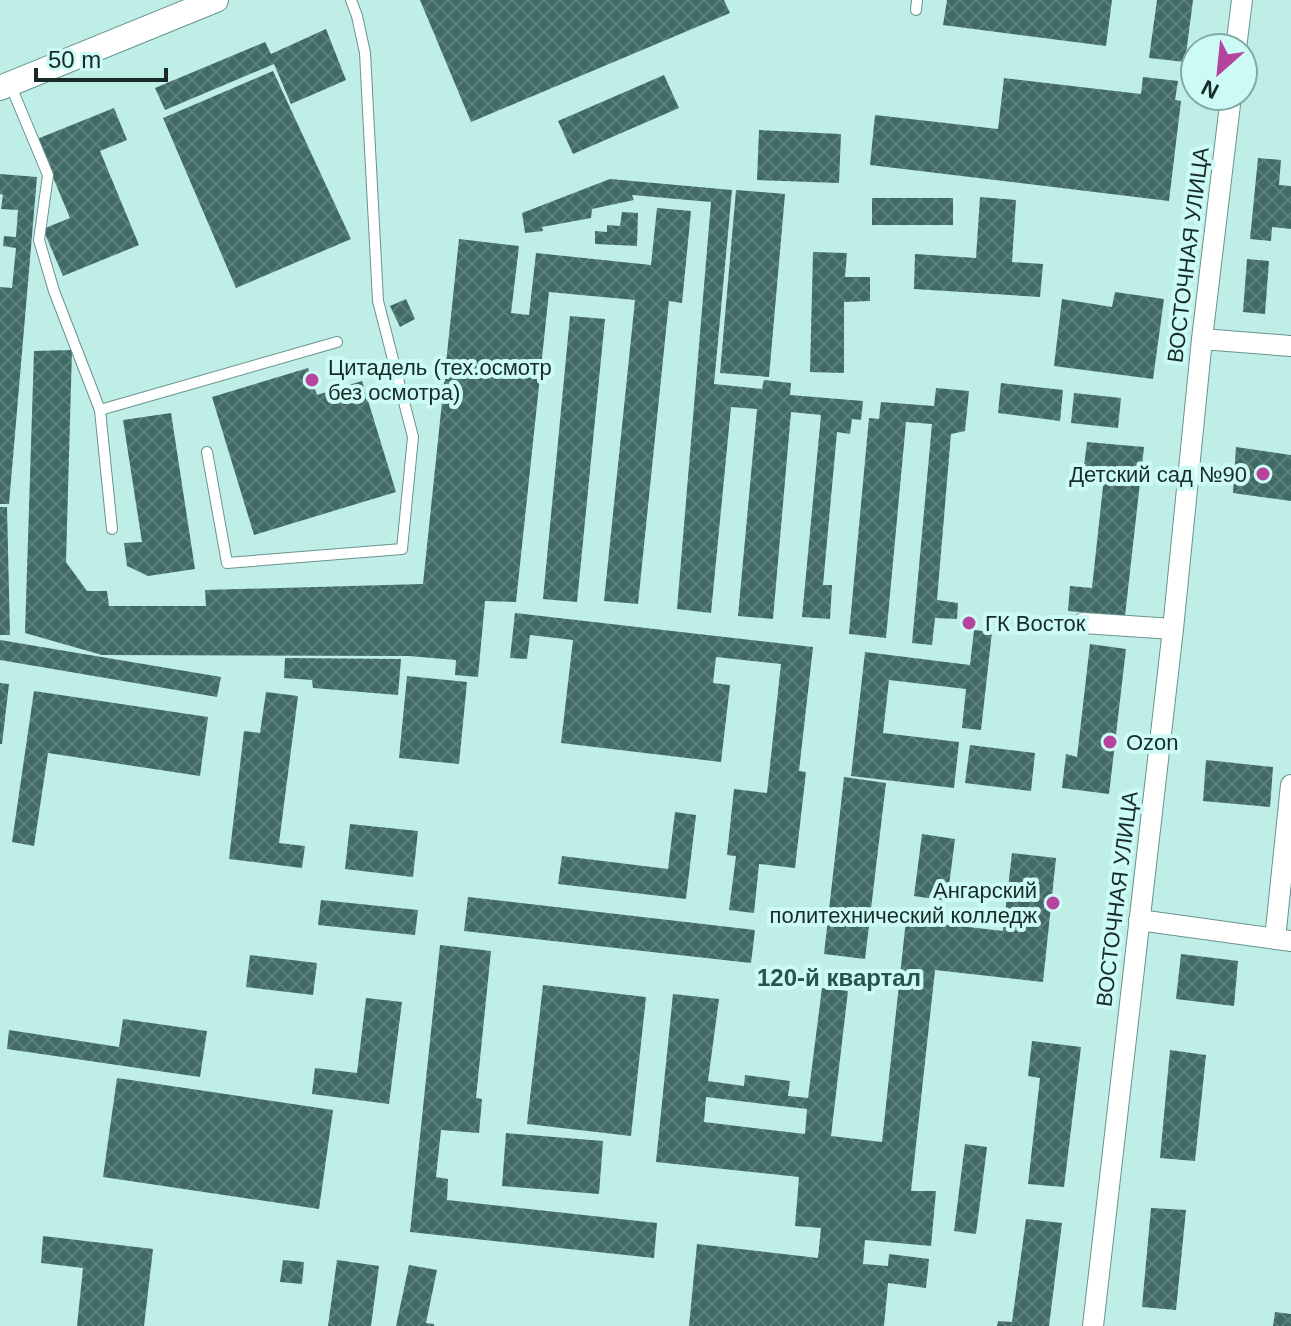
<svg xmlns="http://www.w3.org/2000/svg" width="1291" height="1326" font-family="Arial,sans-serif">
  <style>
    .building { fill: url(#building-cross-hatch); fill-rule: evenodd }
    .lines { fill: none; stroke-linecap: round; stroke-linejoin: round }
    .service-casing { stroke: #67948e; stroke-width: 12 }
    .minor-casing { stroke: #67948e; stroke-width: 22 }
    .tertiary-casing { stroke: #67948e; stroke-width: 26 }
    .service { stroke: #fff; stroke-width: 10 }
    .minor { stroke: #fff; stroke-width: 20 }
    .tertiary { stroke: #fff; stroke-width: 24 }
    .poi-dot { fill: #b6449f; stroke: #ccfbf5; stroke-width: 3 }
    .labels { text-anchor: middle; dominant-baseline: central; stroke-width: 8; stroke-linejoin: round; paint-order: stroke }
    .street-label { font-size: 22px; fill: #182b28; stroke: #ccfbf5 }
    .poi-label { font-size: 22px; fill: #182b28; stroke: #ccfbf5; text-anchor: start }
    .neighbourhood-label { font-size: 24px; font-weight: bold; fill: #28534e; stroke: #ccfbf5 }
  </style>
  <defs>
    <pattern id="building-cross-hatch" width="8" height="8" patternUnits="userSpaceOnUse" patternTransform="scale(2)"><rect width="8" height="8" fill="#3f6a65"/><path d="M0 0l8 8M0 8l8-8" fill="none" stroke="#5e7f7b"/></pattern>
  </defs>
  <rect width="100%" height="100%" fill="#bfeee7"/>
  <path class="building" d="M 420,0 L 724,0 L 730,13 L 471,122 Z
    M 947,0 L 1112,0 L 1106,46 L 943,25 Z
    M 1157,0 L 1193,0 L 1185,62 L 1149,58 Z
    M 326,29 L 346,80 L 291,104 L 274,64 L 165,110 L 155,88 L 265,42 L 271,54 Z
    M 273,71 L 351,239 L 236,288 L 163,118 Z
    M 664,75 L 679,108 L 573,154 L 558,121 Z
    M 1143,77 L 1178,81 L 1175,100 L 1181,101 L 1169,201 L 870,165 L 875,115 L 998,129 L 1004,78 L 1141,94 Z
    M 114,108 L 127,140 L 100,151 L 139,245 L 63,276 L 43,229 L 70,218 L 37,139 Z
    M 759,130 L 841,134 L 839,183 L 757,180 Z
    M 1258,158 L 1281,160 L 1279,185 L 1291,186 L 1291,229 L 1272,227 L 1271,241 L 1250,239 Z
    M 0,174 L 37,177 L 9,504 L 0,504 L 0,287 L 12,288 L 16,248 L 3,246 L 4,236 L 16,237 L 18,210 L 1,209 L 3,195 L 0,194 Z
    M 610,179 L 732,190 L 714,384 L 762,389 L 764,380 L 791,383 L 790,395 L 863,401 L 861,420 L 852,419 L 850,434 L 837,432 L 823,585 L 832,585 L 830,619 L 802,617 L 821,415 L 791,412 L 773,619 L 738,616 L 757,409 L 731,407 L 711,613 L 677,609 L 711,202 L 632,195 L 634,200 L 592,209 L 591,218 L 542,227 L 543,231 L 525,233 L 522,213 Z
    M 736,190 L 785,194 L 769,377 L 720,373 Z
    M 980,197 L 1016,200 L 1012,262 L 1043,264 L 1040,297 L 914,289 L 915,254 L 976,258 Z
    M 872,198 L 953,198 L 953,225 L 872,225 Z
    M 657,208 L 691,211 L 682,303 L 669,301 L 638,604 L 604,601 L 635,300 L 549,292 L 516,602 L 485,601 L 478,677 L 455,675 L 456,660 L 409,656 L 102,655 L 25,633 L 34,351 L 72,350 L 66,562 L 87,591 L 107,591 L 109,606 L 206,606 L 205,590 L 423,584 L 459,239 L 519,246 L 511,313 L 529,315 L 536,253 L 651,265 Z
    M 622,212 L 638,213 L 637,246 L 595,244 L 595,231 L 607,232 L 607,225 L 620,226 Z
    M 813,252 L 847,253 L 845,277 L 870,277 L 870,301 L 844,302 L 844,373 L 810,372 Z
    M 1247,259 L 1269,261 L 1265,314 L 1243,312 Z
    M 1115,292 L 1164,299 L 1153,379 L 1054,366 L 1062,299 L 1112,307 Z
    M 406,299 L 415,319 L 400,327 L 390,306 Z
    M 570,316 L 605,319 L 577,602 L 543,599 Z
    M 308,368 L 317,395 L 362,381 L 396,492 L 254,535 L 212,397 Z
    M 1001,383 L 1063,390 L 1060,421 L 998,413 Z
    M 936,388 L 969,391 L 965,431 L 951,434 L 937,600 L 958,603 L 957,619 L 935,618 L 932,645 L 912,643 L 932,424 L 906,422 L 886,638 L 849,634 L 869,418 L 879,419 L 881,402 L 934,406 Z
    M 1074,393 L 1121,398 L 1118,428 L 1071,423 Z
    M 171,413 L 195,569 L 148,576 L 127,566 L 124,543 L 142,542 L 123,420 Z
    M 1087,442 L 1144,447 L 1125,616 L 1068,611 L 1070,586 L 1092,588 L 1105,468 L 1084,466 Z
    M 1236,447 L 1291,455 L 1291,501 L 1233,493 Z
    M 0,507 L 7,507 L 10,635 L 0,635 Z
    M 515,613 L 813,647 L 799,771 L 806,772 L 795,868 L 759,864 L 754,913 L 729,910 L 736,856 L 727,855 L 734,789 L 767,793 L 781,664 L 716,657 L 713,683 L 730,685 L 721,762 L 561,743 L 573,640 L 530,635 L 527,659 L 510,658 Z
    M 974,630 L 992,632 L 981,730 L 962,728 L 966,689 L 889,680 L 883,733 L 959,742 L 954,788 L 851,776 L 865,652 L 970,665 Z
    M 0,640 L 221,677 L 217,697 L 0,660 Z
    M 1090,644 L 1126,649 L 1109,794 L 1062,788 L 1066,754 L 1077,757 Z
    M 285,658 L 401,659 L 398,695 L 313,688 L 312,680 L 284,678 Z
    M 407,676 L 467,682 L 459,764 L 399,758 Z
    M 0,683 L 9,684 L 2,744 L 0,744 Z
    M 34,691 L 208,717 L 200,776 L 48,753 L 34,846 L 12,842 Z
    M 266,692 L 298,696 L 279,843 L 305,846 L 302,868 L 229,859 L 244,731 L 260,733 Z
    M 970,745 L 1035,753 L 1031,791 L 965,783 Z
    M 1206,760 L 1273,767 L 1270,807 L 1203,801 Z
    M 844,777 L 886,783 L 865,959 L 824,954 Z
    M 675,812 L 696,815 L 686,899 L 558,884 L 562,856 L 668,869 Z
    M 350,824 L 418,831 L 413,877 L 345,869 Z
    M 922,834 L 955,839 L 947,901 L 914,896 Z
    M 1012,853 L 1056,858 L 1043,982 L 935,970 L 911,1191 L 936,1191 L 931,1246 L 865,1240 L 863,1264 L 888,1266 L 889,1254 L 929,1259 L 926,1288 L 888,1283 L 884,1326 L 689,1326 L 697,1244 L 818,1258 L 821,1228 L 795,1226 L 799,1177 L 656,1162 L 673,994 L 719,999 L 708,1081 L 744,1086 L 745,1075 L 790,1081 L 788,1096 L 808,1098 L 822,988 L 848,991 L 831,1136 L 882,1142 L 906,920 L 1003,931 ZM 706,1097 L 807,1109 L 805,1134 L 704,1122 Z
    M 468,897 L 755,930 L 751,963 L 464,931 Z
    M 321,900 L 418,910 L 415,935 L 318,925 Z
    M 440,945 L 491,951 L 476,1098 L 482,1099 L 479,1133 L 441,1130 L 436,1177 L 448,1179 L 447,1200 L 657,1223 L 654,1258 L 410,1232 Z
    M 1181,954 L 1238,961 L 1234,1006 L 1176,999 Z
    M 250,955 L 317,963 L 313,995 L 246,987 Z
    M 543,985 L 646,997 L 631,1136 L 527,1124 Z
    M 366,998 L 402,1002 L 389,1104 L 312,1094 L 315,1068 L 357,1073 Z
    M 123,1019 L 207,1031 L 200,1077 L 7,1049 L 9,1030 L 119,1047 Z
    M 1032,1041 L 1081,1047 L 1064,1187 L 1028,1184 L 1040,1078 L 1028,1076 Z
    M 1170,1050 L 1206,1055 L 1195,1161 L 1160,1158 Z
    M 117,1078 L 333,1110 L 319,1209 L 103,1177 Z
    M 506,1133 L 603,1141 L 599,1194 L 502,1186 Z
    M 965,1144 L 987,1147 L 976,1234 L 954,1231 Z
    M 1151,1208 L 1186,1210 L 1176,1310 L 1142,1307 Z
    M 1026,1219 L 1062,1223 L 1049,1326 L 997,1326 L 998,1321 L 1012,1322 Z
    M 43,1236 L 153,1249 L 144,1326 L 77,1326 L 83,1268 L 41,1263 Z
    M 283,1260 L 304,1262 L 302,1284 L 280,1282 Z
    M 337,1260 L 379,1266 L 371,1326 L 328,1326 Z
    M 409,1265 L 437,1270 L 426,1323 L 434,1324 L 434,1326 L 396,1326 Z
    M 1275,1312 L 1291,1314 L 1291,1326 L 1273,1326 Z"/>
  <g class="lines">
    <g class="service-casing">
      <path id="service" d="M 916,10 L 917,0
        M 10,84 L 48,175 L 39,240 L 54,291 L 100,410
        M 207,452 L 227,563 L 402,549 L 413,437 L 378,301 L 365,53 L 357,16 L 351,0
        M 112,529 L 100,410 L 337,342"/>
    </g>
    <g class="minor-casing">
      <path id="minor" d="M 1236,48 L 1242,0
        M 1202,339 L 1291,346
        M 1083,623 L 1173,629
        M 1139,920 L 1291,941
        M 1275,939 L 1291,785
        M 1093,1326 L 1173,629 L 1202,339 L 1231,96"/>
    </g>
    <g class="tertiary-casing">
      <path id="tertiary" d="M 0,88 L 216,0"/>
    </g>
    <use href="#service" class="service"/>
    <use href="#minor" class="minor"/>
    <use href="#tertiary" class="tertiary"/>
  </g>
  <g class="poi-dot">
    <circle cx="312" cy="380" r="8"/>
    <circle cx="1263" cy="474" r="8"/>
    <circle cx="969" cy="623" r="8"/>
    <circle cx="1110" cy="742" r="8"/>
    <circle cx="1053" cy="903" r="8"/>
  </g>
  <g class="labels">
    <g class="street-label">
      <text transform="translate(1188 255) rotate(-83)">ВОСТОЧНАЯ УЛИЦА</text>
      <text transform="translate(1117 899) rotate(-83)">ВОСТОЧНАЯ УЛИЦА</text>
    </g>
    <g class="poi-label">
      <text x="328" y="367">Цитадель (тех.осмотр<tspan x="328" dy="25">без осмотра)</tspan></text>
      <text x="1247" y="474" text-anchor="end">Детский сад №90</text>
      <text x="985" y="623">ГК Восток</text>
      <text x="1126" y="742">Ozon</text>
      <text x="1037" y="890" text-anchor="end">Ангарский<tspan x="1037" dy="25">политехнический колледж</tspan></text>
    </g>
    <g class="neighbourhood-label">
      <text x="839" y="977">120-й квартал</text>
    </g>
  </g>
  <g transform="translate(1219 72) rotate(207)"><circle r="38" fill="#ccfbf5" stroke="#84a8a3" stroke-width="2"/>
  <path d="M0-6L14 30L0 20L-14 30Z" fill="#b6449f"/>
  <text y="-12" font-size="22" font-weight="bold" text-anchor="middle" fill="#182b28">N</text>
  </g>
  <path d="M36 68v12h130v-12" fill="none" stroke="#182b28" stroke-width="4"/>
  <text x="48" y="68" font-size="24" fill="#182b28" stroke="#ccfbf5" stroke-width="6" paint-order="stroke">50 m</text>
</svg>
